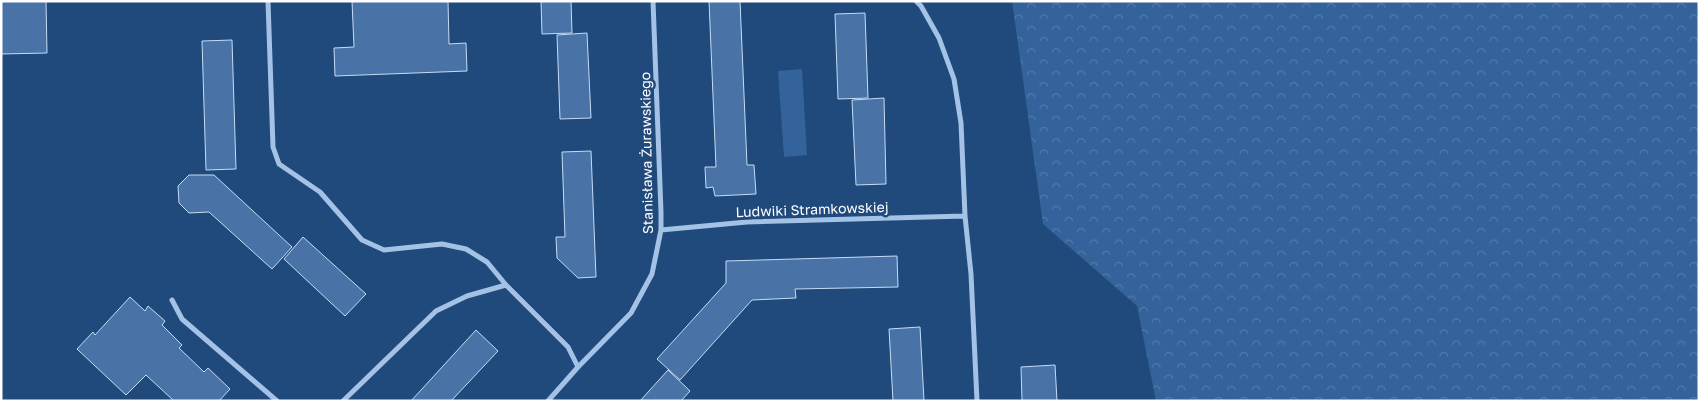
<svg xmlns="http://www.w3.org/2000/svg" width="1700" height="402" font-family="'Golos Text',sans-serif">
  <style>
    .forest { fill: url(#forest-crowns) }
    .park { fill: #33639a }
    .building { fill: #4973a6; stroke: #c6dcf5 }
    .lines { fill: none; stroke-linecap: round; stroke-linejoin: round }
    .minor { stroke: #a3c2e6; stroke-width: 5 }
    .labels { text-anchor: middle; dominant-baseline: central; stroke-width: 5; stroke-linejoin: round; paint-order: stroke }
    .street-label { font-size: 14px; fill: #fff; stroke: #20497c }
  </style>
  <defs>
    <pattern id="forest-crowns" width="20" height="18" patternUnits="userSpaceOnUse" patternTransform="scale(1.25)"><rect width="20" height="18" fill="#33639a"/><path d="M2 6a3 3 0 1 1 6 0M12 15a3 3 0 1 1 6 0" fill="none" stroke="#527aa9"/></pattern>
  </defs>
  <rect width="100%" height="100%" fill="#20497c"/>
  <path class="forest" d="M 1012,1 L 1699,1 L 1699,401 L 1156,401 L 1137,306 L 1043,224 Z"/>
  <path class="park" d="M 802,69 L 807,155 L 784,157 L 778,71 Z"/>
  <path class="building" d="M 1,1 L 46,1 L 47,53 L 1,54 Z
    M 352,1 L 448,1 L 449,44 L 466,43 L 467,71 L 335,76 L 334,48 L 354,47 Z
    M 541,1 L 571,1 L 572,33 L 542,34 Z
    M 709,1 L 740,1 L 747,165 L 754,165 L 756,194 L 715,196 L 713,187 L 706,188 L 705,167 L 716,167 Z
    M 865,13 L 868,98 L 838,99 L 835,14 Z
    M 587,33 L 591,118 L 560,119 L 557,35 Z
    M 232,40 L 236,169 L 206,170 L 202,41 Z
    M 884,98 L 886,184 L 856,185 L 852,100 Z
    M 591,151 L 596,277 L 578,278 L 557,258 L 556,237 L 565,237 L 562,152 Z
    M 189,175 L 214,175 L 292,247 L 272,269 L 209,212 L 189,213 L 179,203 L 178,186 Z
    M 303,237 L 366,294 L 345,316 L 284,259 Z
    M 897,256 L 898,287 L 795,289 L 796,298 L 752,300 L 680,380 L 657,359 L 726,283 L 726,261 Z
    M 130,297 L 145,311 L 148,306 L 165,321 L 162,325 L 182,345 L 179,348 L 204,372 L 208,368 L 230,389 L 219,401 L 174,401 L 146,375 L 126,395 L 77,349 L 93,332 L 95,335 Z
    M 920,327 L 924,401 L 893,401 L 889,329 Z
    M 476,330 L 498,351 L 451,401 L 411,401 Z
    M 1055,365 L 1057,401 L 1022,401 L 1021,367 Z
    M 668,370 L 690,391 L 681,401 L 640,401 Z"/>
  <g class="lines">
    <path class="minor" d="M 268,1 L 273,147 L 279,164 L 320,192 L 362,240 L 384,250 L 442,244 L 466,249 L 487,262 L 506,285 L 568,347 L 578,367
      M 916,1 L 921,6 L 939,38 L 954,79 L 961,123 L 965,216 L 971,274 L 977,401
      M 661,230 L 747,222 L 965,216
      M 172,300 L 182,319 L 277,401
      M 343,401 L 436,311 L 467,296 L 506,285
      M 548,401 L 578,367 L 631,313 L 652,274 L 661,230 L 661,212 L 653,1"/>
  </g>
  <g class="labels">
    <g class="street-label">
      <text transform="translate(646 153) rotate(-91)">Stanisława Żurawskiego</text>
      <text transform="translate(812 209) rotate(-2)">Ludwiki Stramkowskiej</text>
    </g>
  </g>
  <rect width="1700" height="402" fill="none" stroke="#ffffff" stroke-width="5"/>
</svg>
